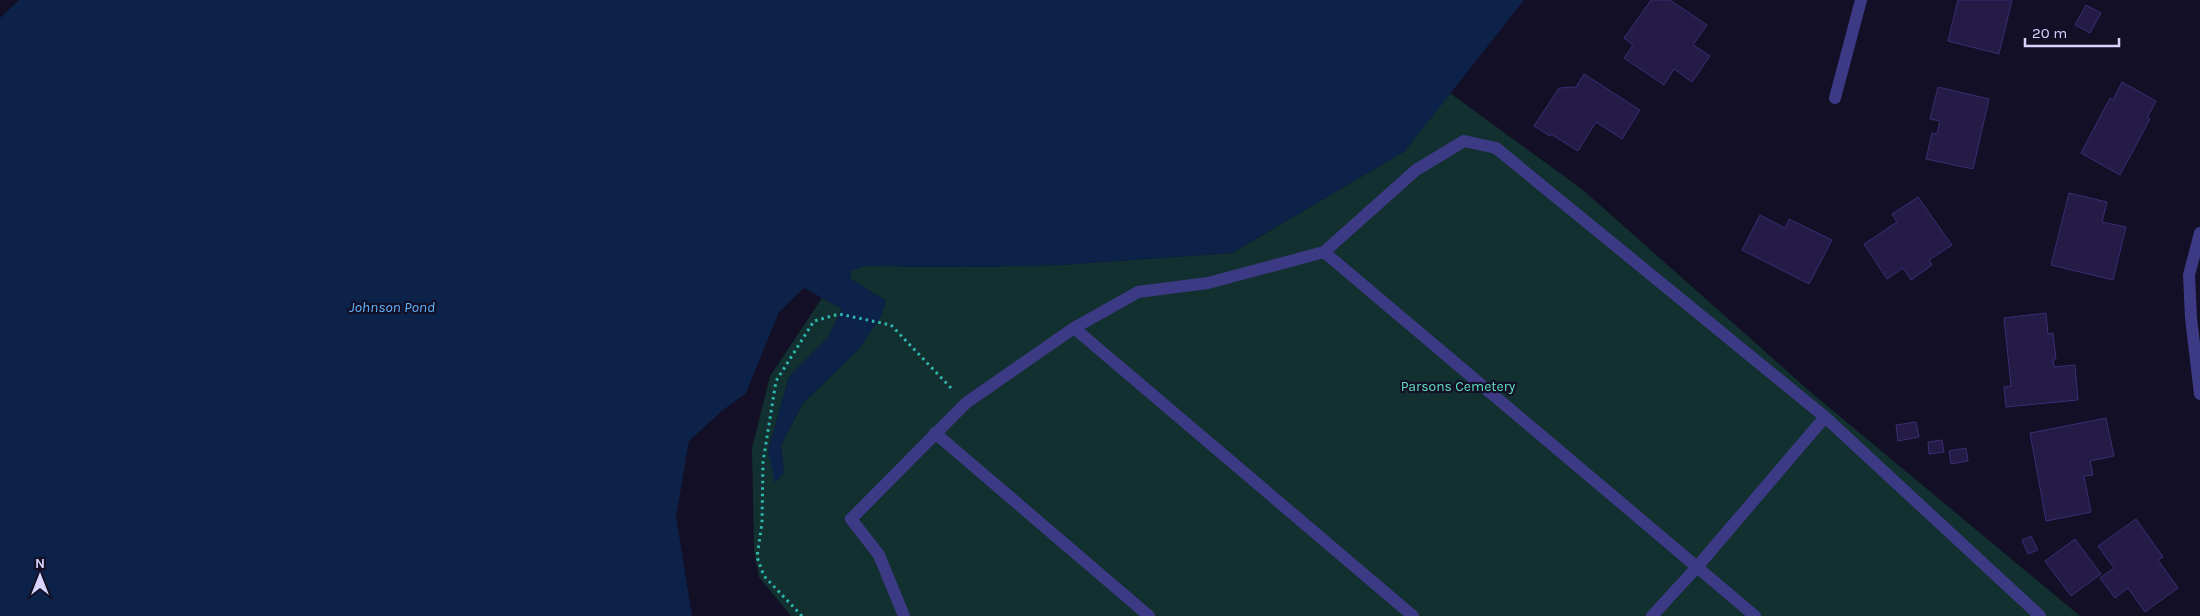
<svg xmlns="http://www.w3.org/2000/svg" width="2200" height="616" font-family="Karla,sans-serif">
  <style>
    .green { fill: #12302f }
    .water { fill: #0c2248 }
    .building { fill: #241b47; stroke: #3b2d73 }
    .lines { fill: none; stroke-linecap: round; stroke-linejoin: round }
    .path { stroke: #2fb8b0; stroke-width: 3; stroke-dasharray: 2.5 4; stroke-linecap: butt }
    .service { stroke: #3d3a85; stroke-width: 12 }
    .minor { stroke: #3d3a85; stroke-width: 12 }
    .labels { text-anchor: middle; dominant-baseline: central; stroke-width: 4.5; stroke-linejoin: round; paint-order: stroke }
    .park-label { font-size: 14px; fill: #5fe0c0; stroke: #130f26 }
    .water-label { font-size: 15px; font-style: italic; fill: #62b6ff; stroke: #130f26 }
  </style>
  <rect width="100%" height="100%" fill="#130f26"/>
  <path class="green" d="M 1450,93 L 1583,190 L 1814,395 L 2080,616 L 791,616 L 759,577 L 754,551 L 752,448 L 770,376 L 822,298 L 842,309 L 828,337 L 789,377 L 768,451 L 784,473 L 781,445 L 803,403 L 859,349 L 886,301 L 851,279 L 850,271 L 865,266 L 966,267 L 1061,265 L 1232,253 L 1405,151 Z"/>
  <path class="water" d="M 19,0 L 1524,0 L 1405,151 L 1232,253 L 1061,265 L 966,267 L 865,266 L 850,271 L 851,279 L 886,301 L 881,317 L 859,349 L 803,403 L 781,445 L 784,473 L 775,483 L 768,451 L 789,377 L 828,337 L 842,309 L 804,288 L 779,312 L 746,393 L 723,410 L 689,441 L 676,517 L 692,616 L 0,616 L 0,18 Z"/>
  <path class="building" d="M 1651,0 L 1670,0 L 1707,25 L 1693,45 L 1710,56 L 1692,82 L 1674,69 L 1664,85 L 1624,58 L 1633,45 L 1624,38 Z
    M 1958,0 L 2012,0 L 1999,54 L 1948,41 Z
    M 2086,5 L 2101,13 L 2090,33 L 2075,25 Z
    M 1584,74 L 1640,110 L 1622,139 L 1596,122 L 1578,151 L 1551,134 L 1550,136 L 1534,126 L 1559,88 L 1576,87 Z
    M 2122,82 L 2156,101 L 2147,118 L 2150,119 L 2120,175 L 2081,153 L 2110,98 L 2113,100 Z
    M 1938,87 L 1989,99 L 1973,169 L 1926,159 L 1932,133 L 1937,134 L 1940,121 L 1930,119 Z
    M 2069,193 L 2107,202 L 2102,222 L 2126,227 L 2113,280 L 2051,265 Z
    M 1918,197 L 1952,245 L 1929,260 L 1932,265 L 1911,280 L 1903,268 L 1887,279 L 1864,244 L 1897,222 L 1892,214 Z
    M 1760,215 L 1785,228 L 1789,219 L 1832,240 L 1809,284 L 1742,250 Z
    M 2046,313 L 2048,334 L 2053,333 L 2056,359 L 2053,359 L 2054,367 L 2075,365 L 2078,400 L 2006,407 L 2004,387 L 2011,386 L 2004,318 Z
    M 2106,418 L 2114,456 L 2090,461 L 2093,475 L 2084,476 L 2091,512 L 2046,521 L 2030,433 Z
    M 1916,422 L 1919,437 L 1898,441 L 1896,425 Z
    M 1942,440 L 1944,452 L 1929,454 L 1928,442 Z
    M 1966,448 L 1968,461 L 1951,464 L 1949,451 Z
    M 2136,519 L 2163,557 L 2158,560 L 2178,588 L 2145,612 L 2128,588 L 2115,598 L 2100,578 L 2114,568 L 2098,546 Z
    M 2031,536 L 2038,550 L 2028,554 L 2022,540 Z
    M 2075,539 L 2101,574 L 2071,596 L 2045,561 Z"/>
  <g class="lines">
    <path class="path" d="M 802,616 L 764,576 L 757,557 L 762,523 L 763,462 L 776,381 L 814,321 L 839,314 L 891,325 L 951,388"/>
    <path class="service" d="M 1324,252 L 1755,616
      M 1074,328 L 1413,616
      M 935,433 L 1149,616
      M 904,616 L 879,555 L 851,519 L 966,403 L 1074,328 L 1138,292 L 1208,283 L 1324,252 L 1416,170 L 1464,141 L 1496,148 L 1825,417 L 2040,616
      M 1652,616 L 1697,567 L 1825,417"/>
    <path class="minor" d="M 1835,98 L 1861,0
      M 2200,233 L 2189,275 L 2191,318 L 2200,394"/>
  </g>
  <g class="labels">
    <g class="park-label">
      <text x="1458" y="386">Parsons Cemetery</text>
    </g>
    <g class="water-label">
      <text x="392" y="307">Johnson Pond</text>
    </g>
  </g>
  <g transform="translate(40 576)" stroke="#130f26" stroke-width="4" paint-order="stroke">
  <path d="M0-4L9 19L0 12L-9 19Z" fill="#d9d4ff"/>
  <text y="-8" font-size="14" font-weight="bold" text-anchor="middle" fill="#d9d4ff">N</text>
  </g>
  <path d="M2025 38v8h94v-8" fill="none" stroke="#d9d4ff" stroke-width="2.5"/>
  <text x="2032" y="38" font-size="15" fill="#d9d4ff" stroke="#130f26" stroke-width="4" paint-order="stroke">20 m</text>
</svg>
